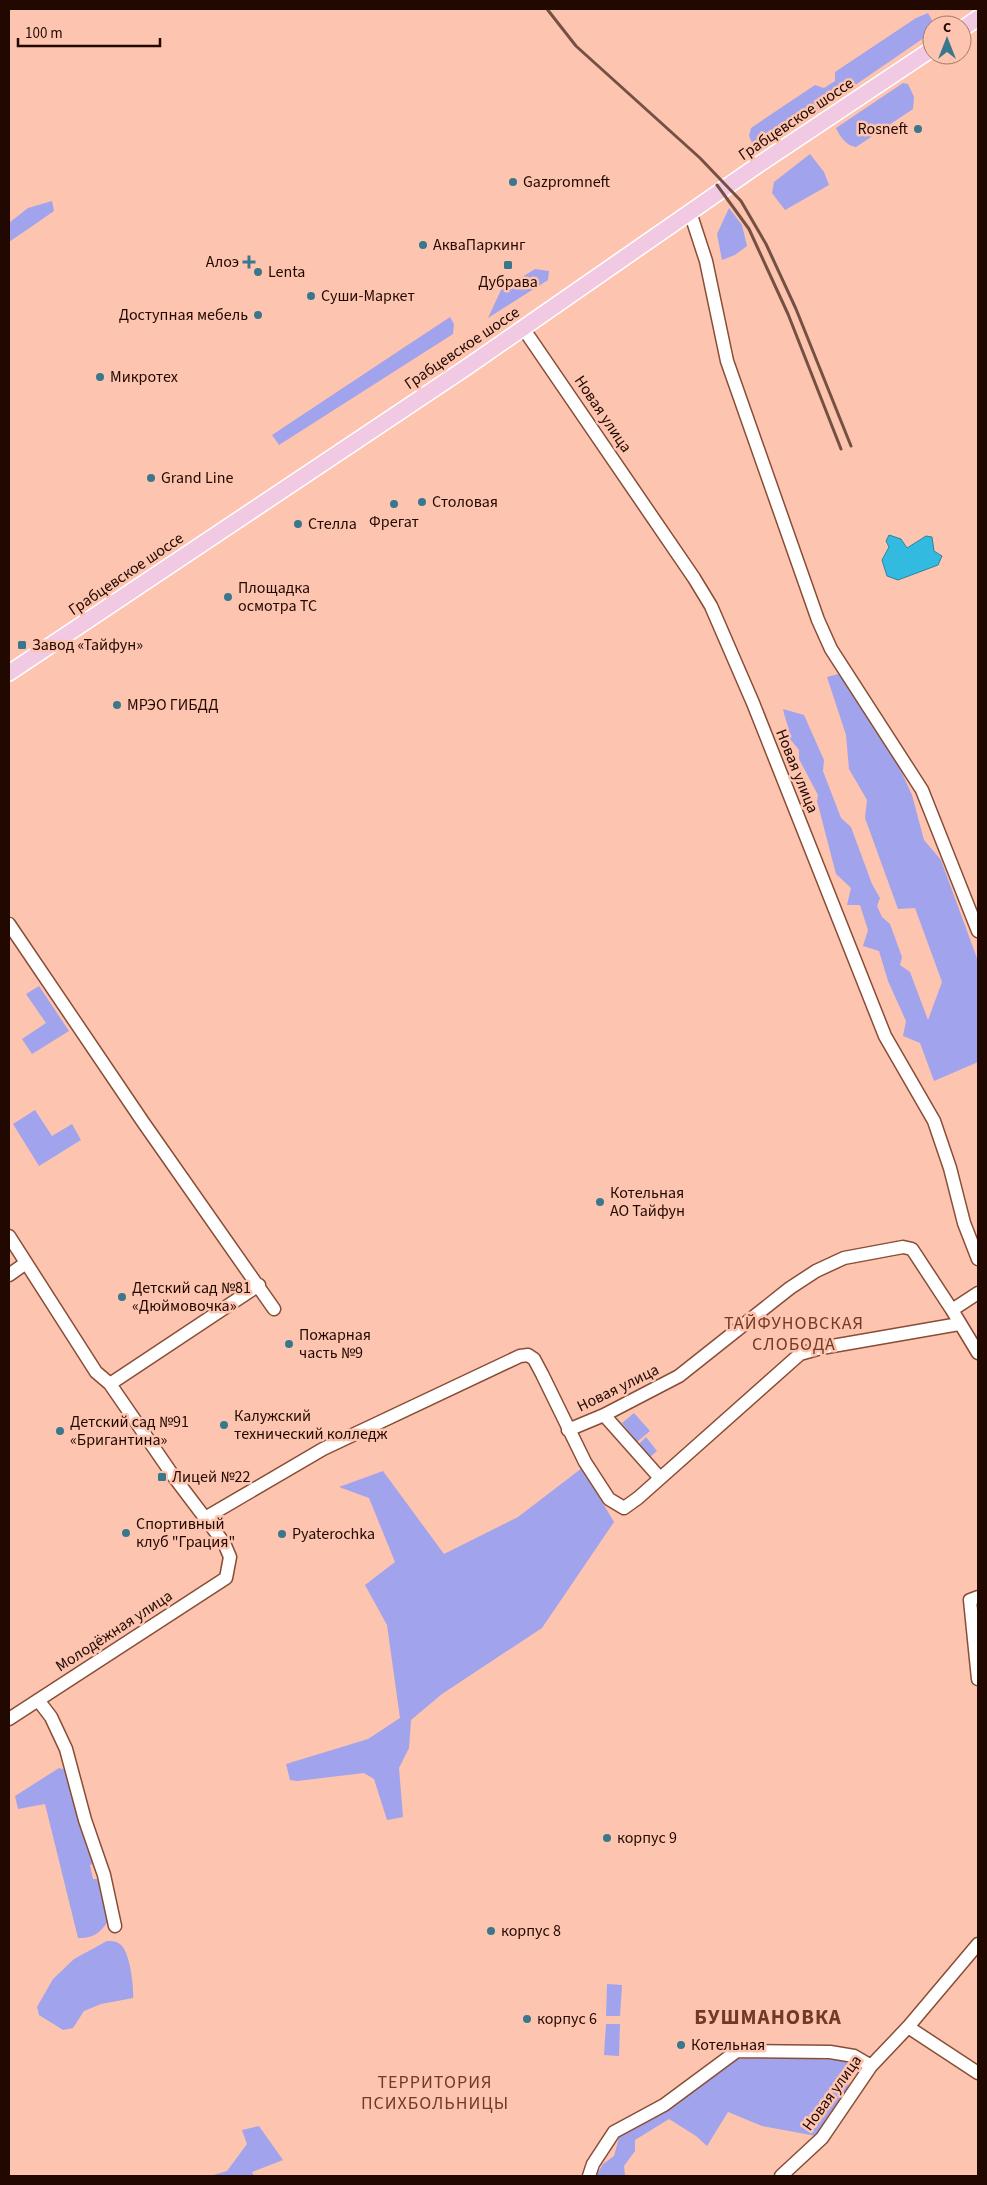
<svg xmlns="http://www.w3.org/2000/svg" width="987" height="2185" font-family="'Source Sans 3',sans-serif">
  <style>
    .green { fill: #a1a4ec }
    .water { fill: #32bae0; stroke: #2d859d }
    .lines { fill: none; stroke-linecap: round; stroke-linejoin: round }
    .minor-casing { stroke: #894d36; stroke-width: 15 }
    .major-casing { stroke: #fff; stroke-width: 18 }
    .minor { stroke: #fff; stroke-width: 12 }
    .major { stroke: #f2c9e3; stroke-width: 15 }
    .rail { stroke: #755144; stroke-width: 3 }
    .poi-dot { fill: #38778c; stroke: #fdc4af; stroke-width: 2 }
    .labels { text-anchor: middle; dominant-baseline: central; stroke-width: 5; stroke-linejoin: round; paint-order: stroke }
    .street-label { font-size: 16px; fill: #210902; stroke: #fdc4af }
    .poi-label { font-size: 16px; fill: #210902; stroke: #fdc4af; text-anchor: start }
    .neighbourhood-label { font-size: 18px; letter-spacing: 1px; fill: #743923; stroke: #fdc4af }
    .district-label { font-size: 21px; font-weight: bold; letter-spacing: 1px; fill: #743923; stroke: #fdc4af }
  </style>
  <rect width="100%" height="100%" fill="#fdc4af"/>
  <path class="green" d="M 928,13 L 934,24 L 931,33 L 762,149 L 753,145 L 749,136 L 751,128 L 815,85 L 824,88 L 835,81 L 835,72 L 916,18 Z
    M 903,83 L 908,84 L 914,97 L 913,109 L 856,147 C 847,146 840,137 836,128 Z
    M 810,154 L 824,172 L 829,185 L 785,210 L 772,193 L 774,182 Z
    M 52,201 L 54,211 L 9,242 L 9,223 L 28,208 Z
    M 729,208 L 742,225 L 747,246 L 735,255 L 722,260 L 717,234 Z
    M 535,269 L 549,271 L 548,280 L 488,318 L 501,290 Z
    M 450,317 L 454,324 L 453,334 L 279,445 L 272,435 Z
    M 842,673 L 896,760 L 912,795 L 924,840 L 941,860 L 978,961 L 978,1062 L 934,1081 L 920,1043 L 903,1036 L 906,1021 L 888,981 L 879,951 L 863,946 L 868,930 L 860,905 L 847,905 L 851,888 L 836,874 L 817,801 L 818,795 L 799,759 L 799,750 L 790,739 C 790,728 785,720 783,709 L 804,715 L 824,760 L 823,771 L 841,818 L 851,827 L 872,884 L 880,898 L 877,906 L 882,917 L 890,924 L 902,957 L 900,965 L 910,972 L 928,1020 L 942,982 L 915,908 L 898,909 L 865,818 L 867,800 L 849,769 L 846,735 L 827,677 Z
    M 39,986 L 69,1031 L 32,1054 L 22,1039 L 46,1023 L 26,994 Z
    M 35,1110 L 52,1136 L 72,1124 L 81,1140 L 39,1166 L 13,1124 Z
    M 634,1413 L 650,1431 L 637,1442 L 622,1423 Z
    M 646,1437 L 657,1451 L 650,1457 L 639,1444 Z
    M 582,1468 L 614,1522 L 542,1628 L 442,1694 L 411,1720 L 409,1748 L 399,1768 L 403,1817 L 387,1820 L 374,1779 L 364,1773 L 297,1781 L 290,1780 L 286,1764 L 368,1739 L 400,1718 L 387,1625 L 365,1585 L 395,1562 L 369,1498 L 339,1487 L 383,1471 L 444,1554 L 518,1517 Z
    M 59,1768 L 66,1770 L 94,1863 L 90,1865 L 93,1879 L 99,1879 L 108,1921 C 101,1932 93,1939 78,1938 L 45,1804 L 18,1809 L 15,1796 Z
    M 107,1941 C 112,1941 117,1941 121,1945 C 130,1953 134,1986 133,1998 L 101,2004 L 84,2011 L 73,2028 L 63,2030 L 39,2015 L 37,2007 L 53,1979 L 74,1959 Z
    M 607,1984 L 622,1985 L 620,2016 L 606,2016 Z
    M 606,2024 L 620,2024 L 619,2056 L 604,2055 Z
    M 779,2058 L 845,2060 L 853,2068 L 848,2079 L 849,2088 L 816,2136 L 762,2126 L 728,2112 L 707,2146 L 696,2136 L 669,2119 L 635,2140 L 635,2151 L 624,2166 L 625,2176 L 596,2176 L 603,2164 L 614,2156 L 620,2134 L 722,2067 L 738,2059 Z
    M 259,2126 L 283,2160 L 252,2172 L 254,2176 L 210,2176 L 227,2171 L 247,2144 L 242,2130 Z"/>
  <path class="water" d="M 889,535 L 901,539 L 907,548 L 926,536 L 932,537 L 934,551 L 942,556 L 938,565 L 898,580 L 887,576 L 882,560 L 889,547 L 886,541 Z"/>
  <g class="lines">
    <g class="minor-casing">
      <path id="minor" d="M 690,212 L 706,261 L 727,361 L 818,620 L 831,649 L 922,790 L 978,931
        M 523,328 L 694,578 L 711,606 L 753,703 L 885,1036 L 934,1121 L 950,1168 L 964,1223 L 978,1259
        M 9,924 L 143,1122 L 274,1309
        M 9,1236 L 96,1372 L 110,1384 L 174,1477 L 224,1543 L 230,1557 L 226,1578 L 9,1719
        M 9,1275 L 26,1263
        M 978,1293 L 952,1310 L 978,1353
        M 110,1384 L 259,1285
        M 604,1415 L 660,1478
        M 568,1430 L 604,1415 L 679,1376 L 790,1288 L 816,1271 L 844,1258 L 903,1247 L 912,1249 L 952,1310
        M 205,1518 L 323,1449 L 520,1356 L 528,1355 L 534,1359 L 542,1374 L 585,1462 L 609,1499 L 624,1508 L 638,1498 L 800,1354 L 821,1348 L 959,1324
        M 978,1597 L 970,1600 L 978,1679
        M 38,1700 L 51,1717 L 66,1749 L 85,1820 L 104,1875 L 115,1926
        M 908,2027 L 978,2073
        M 589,2176 L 593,2164 L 614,2132 L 664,2105 L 737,2051 L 830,2052 L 854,2056 L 871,2066
        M 781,2176 L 822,2138 L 871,2066 L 908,2027 L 978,1944"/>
    </g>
    <g class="major-casing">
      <path id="major" d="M 962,29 L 978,18
        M 9,673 L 467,367 L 758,165 L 932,49"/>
    </g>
    <use href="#minor" class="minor"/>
    <use href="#major" class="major"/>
    <path class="rail" d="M 547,9 L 576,46 L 700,158 L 741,201 L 766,244 L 796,309 L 851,446
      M 717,185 L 749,229 L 788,314 L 841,449"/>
  </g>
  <g class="poi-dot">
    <circle cx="918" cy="129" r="5"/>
    <circle cx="513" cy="182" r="5"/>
    <circle cx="423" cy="245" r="5"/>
    <path d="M246.5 254.5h5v5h5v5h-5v5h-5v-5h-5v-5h5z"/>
    <rect x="503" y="260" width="10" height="10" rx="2.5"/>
    <circle cx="258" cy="272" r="5"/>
    <circle cx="311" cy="296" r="5"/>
    <circle cx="258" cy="315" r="5"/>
    <circle cx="100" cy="377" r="5"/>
    <circle cx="151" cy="478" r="5"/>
    <circle cx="422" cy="502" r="5"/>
    <circle cx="394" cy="504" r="5"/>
    <circle cx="298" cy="524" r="5"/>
    <circle cx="228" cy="597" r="5"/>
    <rect x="17" y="640" width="10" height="10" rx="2.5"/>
    <circle cx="117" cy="705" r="5"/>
    <circle cx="600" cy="1202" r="5"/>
    <circle cx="122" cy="1297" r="5"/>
    <circle cx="289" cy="1344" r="5"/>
    <circle cx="224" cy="1425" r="5"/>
    <circle cx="60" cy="1431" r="5"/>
    <rect x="157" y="1472" width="10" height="10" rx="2.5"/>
    <circle cx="126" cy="1533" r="5"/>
    <circle cx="282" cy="1534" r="5"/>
    <circle cx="607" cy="1838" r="5"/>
    <circle cx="491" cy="1931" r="5"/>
    <circle cx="527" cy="2019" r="5"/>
    <circle cx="681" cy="2045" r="5"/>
  </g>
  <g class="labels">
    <g class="street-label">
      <text transform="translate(796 119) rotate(-34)">Грабцевское шоссе</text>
      <text transform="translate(462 348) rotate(-34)">Грабцевское шоссе</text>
      <text transform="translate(603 414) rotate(56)">Новая улица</text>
      <text transform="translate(126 574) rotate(-34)">Грабцевское шоссе</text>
      <text transform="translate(797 771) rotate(68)">Новая улица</text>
      <text transform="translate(618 1388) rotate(-26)">Новая улица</text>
      <text transform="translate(114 1631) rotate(-33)">Молодёжная улица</text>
      <text transform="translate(832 2093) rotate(-54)">Новая улица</text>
    </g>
    <g class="poi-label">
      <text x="908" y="129" text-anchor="end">Rosneft</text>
      <text x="523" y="182">Gazpromneft</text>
      <text x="433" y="245">АкваПаркинг</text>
      <text x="239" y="262" text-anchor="end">Алоэ</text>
      <text x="268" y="272">Lenta</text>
      <text x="508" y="282" text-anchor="middle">Дубрава</text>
      <text x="321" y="296">Суши-Маркет</text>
      <text x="248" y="315" text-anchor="end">Доступная мебель</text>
      <text x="110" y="377">Микротех</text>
      <text x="161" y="478">Grand Line</text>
      <text x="432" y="502">Столовая</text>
      <text x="394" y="522" text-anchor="middle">Фрегат</text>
      <text x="308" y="524">Стелла</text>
      <text x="238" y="588">Площадка<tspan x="238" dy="18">осмотра ТС</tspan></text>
      <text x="32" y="645">Завод «Тайфун»</text>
      <text x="127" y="705">МРЭО ГИБДД</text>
      <text x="610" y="1193">Котельная<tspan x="610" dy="18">АО Тайфун</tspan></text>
      <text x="132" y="1288">Детский сад №81<tspan x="132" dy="18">«Дюймовочка»</tspan></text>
      <text x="299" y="1335">Пожарная<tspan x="299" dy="18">часть №9</tspan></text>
      <text x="234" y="1416">Калужский<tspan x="234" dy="18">технический колледж</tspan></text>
      <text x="70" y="1422">Детский сад №91<tspan x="70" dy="18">«Бригантина»</tspan></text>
      <text x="172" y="1477">Лицей №22</text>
      <text x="136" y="1524">Спортивный<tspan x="136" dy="18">клуб "Грация"</tspan></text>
      <text x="292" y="1534">Pyaterochka</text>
      <text x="617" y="1838">корпус 9</text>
      <text x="501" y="1931">корпус 8</text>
      <text x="537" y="2019">корпус 6</text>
      <text x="691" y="2045">Котельная</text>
    </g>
    <g class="neighbourhood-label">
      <text x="794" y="1323">ТАЙФУНОВСКАЯ<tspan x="794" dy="21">СЛОБОДА</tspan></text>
      <text x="435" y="2082">ТЕРРИТОРИЯ<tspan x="435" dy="21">ПСИХБОЛЬНИЦЫ</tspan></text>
    </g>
    <g class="district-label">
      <text x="768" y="2017">БУШМАНОВКА</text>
    </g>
  </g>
  <rect width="987" height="2185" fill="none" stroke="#210902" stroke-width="20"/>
  <g transform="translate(947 40)"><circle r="24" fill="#fdc4af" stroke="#a5796a"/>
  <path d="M0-4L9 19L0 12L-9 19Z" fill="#38778c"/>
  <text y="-8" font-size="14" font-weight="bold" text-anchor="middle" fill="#210902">С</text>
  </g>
  <path d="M18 38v8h142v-8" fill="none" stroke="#210902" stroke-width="2.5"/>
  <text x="25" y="38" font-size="15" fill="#210902" stroke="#fdc4af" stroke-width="4" paint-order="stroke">100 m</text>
</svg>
